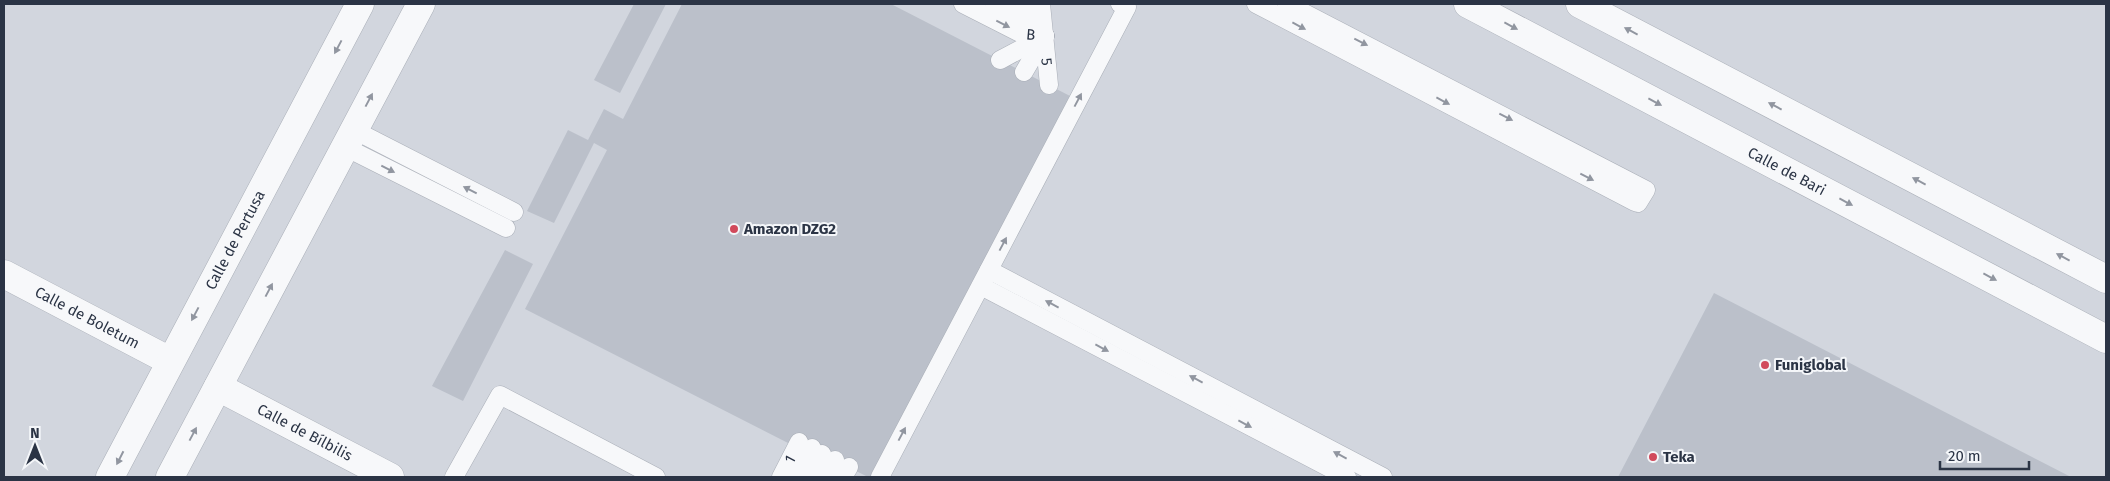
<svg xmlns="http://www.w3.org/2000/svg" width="2110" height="481" font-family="'Fira Sans',sans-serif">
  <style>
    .built { fill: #d2d6de }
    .building { fill: #bbc0ca }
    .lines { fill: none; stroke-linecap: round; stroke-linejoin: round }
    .lane-casing { stroke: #a9aeb7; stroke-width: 19 }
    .street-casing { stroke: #a9aeb7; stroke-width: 29 }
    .lane { stroke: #f7f8fa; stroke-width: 18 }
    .street { stroke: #f7f8fa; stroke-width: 28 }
    .oneway { fill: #9196a0 }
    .poi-dot { fill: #d1495b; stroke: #f4f6f9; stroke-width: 2 }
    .labels { text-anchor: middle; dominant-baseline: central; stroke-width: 4; stroke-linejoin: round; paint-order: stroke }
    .street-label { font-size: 15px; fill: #2b3445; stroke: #f4f6f9 }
    .poi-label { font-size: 15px; font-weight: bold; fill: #2b3445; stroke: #f4f6f9; text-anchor: start }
  </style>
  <rect width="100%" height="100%" fill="#e4e7ec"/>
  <path class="built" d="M 4,4 L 2106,4 L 2106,477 L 4,477 Z"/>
  <path class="building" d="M 634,4 L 666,4 L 620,93 L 594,80 Z
    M 682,4 L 891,4 L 1072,97 L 874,477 L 868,477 L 799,442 L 790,444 L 525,309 L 607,150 L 594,143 L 554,223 L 527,211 L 568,130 L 588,140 L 604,109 L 623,119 Z
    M 505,250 L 533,264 L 463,401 L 432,386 Z
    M 1714,293 L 2071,477 L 1618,477 Z"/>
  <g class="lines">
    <g class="lane-casing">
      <g id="lane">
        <path id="s1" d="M 963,4 L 1022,34 L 1045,36"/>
        <path d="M 994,4 L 1028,22 L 1045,36"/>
        <path d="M 1024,4 L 1034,9 L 1041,26"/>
        <path id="s2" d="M 1041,4 L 1049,85"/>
        <path d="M 1256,4 L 1635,202 L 1638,203 L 1646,190 L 1287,4"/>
        <path d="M 1000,60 L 1045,36"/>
        <path d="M 1024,72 L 1045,36"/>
        <path d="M 354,130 L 514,212"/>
        <path d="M 345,147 L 506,228"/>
        <path d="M 989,270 L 1383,477"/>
        <path d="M 981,286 L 1347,477"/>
        <path d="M 454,477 L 500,395 L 656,477"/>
        <path id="s3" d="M 781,477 L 799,442"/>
        <path d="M 797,477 L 812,448"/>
        <path d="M 811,477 L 822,454"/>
        <path d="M 827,477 L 835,460"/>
        <path d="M 843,477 L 849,467"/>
        <path d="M 880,477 L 1127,7 L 1120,4"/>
      </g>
    </g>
    <g class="street-casing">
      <g id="street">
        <path id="s4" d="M 1468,4 L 2106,339"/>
        <path d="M 1580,4 L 2106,279"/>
        <path id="s5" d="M 4,274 L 170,361"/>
        <path id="s6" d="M 218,387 L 390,477"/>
        <path id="s7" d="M 110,477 L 360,4"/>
        <path d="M 170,477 L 421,4"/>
      </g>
    </g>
    <use href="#lane" class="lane"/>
    <use href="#street" class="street"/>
  </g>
  <defs><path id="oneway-solid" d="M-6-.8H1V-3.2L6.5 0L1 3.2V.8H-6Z" transform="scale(1.25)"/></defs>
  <g class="oneway">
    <use href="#oneway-solid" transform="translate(1003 24) rotate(27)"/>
    <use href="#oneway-solid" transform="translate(1299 26) rotate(28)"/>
    <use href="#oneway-solid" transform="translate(1511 26) rotate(28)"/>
    <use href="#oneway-solid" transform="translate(1631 31) rotate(-152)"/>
    <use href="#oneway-solid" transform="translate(1361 42) rotate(27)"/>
    <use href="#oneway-solid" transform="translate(338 47) rotate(118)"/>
    <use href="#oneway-solid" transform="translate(369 100) rotate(-62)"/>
    <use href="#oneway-solid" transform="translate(1078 100) rotate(-62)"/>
    <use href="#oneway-solid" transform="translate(1443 101) rotate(28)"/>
    <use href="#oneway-solid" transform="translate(1655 102) rotate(28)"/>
    <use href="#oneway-solid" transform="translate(1775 106) rotate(-152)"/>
    <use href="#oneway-solid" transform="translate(1506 117) rotate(27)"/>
    <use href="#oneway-solid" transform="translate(388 169) rotate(27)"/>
    <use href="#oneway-solid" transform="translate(1587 177) rotate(27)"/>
    <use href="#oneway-solid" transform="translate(1919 181) rotate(-152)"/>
    <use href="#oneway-solid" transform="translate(470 190) rotate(-153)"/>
    <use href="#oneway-solid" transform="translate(1846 202) rotate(28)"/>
    <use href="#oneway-solid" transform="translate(1003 244) rotate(-62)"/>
    <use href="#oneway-solid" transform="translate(2063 257) rotate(-152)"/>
    <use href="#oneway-solid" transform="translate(1990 277) rotate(28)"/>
    <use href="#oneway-solid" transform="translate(269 290) rotate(-62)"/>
    <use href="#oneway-solid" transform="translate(1052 304) rotate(-152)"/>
    <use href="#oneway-solid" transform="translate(195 314) rotate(118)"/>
    <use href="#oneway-solid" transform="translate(1102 348) rotate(28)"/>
    <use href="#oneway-solid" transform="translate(1196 379) rotate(-152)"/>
    <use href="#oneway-solid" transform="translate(1245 424) rotate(28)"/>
    <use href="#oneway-solid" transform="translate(193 434) rotate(-62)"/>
    <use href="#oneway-solid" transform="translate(902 434) rotate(-62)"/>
    <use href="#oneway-solid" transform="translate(1340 455) rotate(-152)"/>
    <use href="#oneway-solid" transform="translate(120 458) rotate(117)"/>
  </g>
  <g class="poi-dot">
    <circle cx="734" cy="229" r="5"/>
    <circle cx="1765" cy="365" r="5"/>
    <circle cx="1653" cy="457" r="5"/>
  </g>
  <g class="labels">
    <g class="street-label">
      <text stroke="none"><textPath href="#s1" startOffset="75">B</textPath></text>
      <text stroke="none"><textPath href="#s2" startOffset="58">5</textPath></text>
      <text stroke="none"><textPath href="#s4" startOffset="360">Calle de Bari</textPath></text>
      <text stroke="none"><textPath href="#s7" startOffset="268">Calle de Pertusa</textPath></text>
      <text stroke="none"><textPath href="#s5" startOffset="94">Calle de Boletum</textPath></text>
      <text stroke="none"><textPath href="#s6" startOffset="98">Calle de Bílbilis</textPath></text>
      <text stroke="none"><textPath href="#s3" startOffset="20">1</textPath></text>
    </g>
    <g class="poi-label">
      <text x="744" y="229">Amazon DZG2</text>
      <text x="1775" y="365">Funiglobal</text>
      <text x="1663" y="457">Teka</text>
    </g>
  </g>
  <rect width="2110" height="481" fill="none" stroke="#2b3445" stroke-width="10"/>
  <g transform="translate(35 446)" stroke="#f4f6f9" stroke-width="4" paint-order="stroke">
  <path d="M0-4L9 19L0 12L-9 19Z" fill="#2b3445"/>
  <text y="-8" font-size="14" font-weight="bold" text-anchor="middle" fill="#2b3445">N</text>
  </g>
  <path d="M1940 461v8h89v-8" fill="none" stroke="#2b3445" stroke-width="2.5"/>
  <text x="1948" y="461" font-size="15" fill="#2b3445" stroke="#f4f6f9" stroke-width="4" paint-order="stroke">20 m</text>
</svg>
